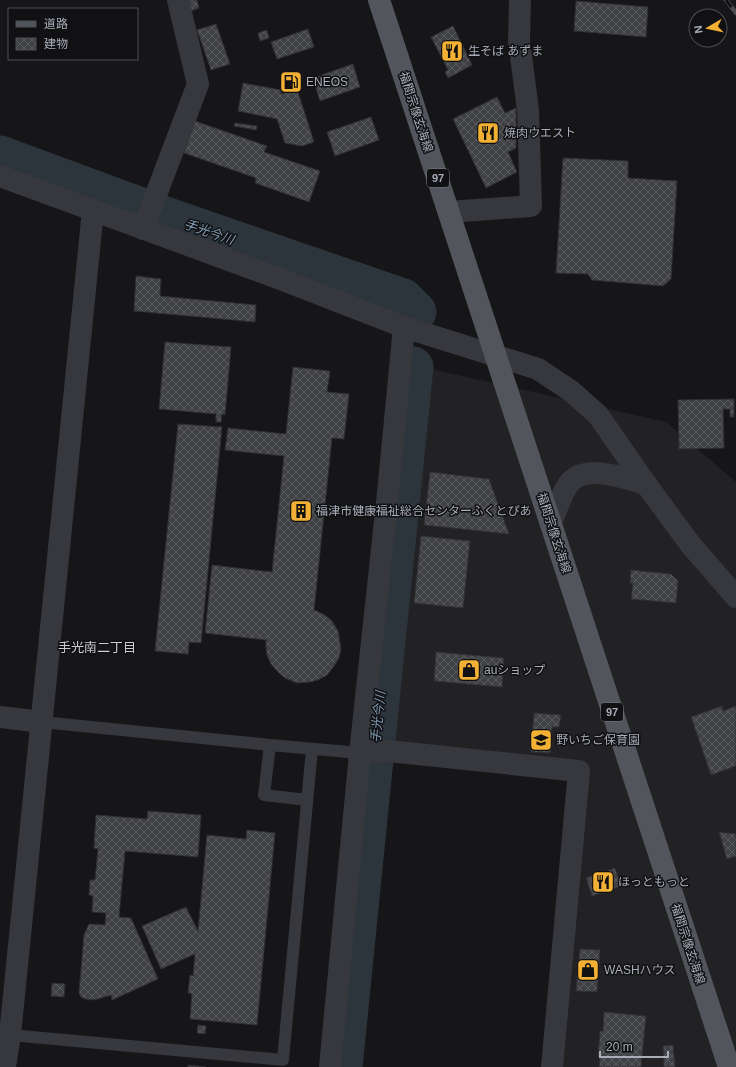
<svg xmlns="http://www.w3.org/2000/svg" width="736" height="1067" font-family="Arial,'Noto Sans JP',sans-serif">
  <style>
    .built { fill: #222225 }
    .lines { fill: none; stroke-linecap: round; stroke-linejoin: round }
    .river { stroke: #2c353c; stroke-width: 41 }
    .building { fill: url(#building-cross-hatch); stroke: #303034 }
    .service { stroke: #37383d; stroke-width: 12 }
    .minor { stroke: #37383d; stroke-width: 22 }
    .tertiary { stroke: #37383d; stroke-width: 22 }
    .primary { stroke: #53555c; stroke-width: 22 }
    .rail-casing { stroke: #4a4c52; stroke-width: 4.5 }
    .rail { stroke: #111113; stroke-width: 3; stroke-dasharray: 9; stroke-linecap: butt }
    .labels { text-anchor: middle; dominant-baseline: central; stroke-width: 3; stroke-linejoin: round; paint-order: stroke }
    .shield { fill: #111113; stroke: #7b7e86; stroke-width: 1 }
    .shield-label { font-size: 11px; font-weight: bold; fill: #a8adb8 }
    .poi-label { font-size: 12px; fill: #a8adb8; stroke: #111113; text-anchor: start }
    .street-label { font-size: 12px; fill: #a8adb8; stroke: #111113 }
    .water-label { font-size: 13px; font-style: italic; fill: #7f9bb3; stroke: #111113 }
    .neighbourhood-label { font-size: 13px; fill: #c9ccd4; stroke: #111113 }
  </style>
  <defs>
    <pattern id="building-cross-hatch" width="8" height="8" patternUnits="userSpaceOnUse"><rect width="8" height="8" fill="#404145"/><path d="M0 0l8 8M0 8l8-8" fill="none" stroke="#595a5e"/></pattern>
  </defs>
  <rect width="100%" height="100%" fill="#161618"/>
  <path class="built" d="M 431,369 L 666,422 L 736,482 L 736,1067 L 561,1067 L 588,766 L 394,744 Z"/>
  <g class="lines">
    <path class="river" d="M 0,156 L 179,222 L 403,299 L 416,312
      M 342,1067 L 373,759 L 413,367"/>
  </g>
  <path class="building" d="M 188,0 L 197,0 L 199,8 L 191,11 Z
    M 576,1 L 648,7 L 646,37 L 574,31 Z
    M 216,24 L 230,64 L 211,70 L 197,30 Z
    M 453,26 L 472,65 L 448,78 L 445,72 L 448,70 L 431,37 Z
    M 308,29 L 314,47 L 277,59 L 271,42 Z
    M 267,30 L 269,38 L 260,41 L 258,33 Z
    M 353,64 L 360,87 L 320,101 L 313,78 Z
    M 243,83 L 281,90 L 281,94 L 297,89 L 314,142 L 302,146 L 285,143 L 277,119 L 238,111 Z
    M 497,97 L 505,113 L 516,108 L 516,148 L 508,152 L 517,172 L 486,188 L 453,119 Z
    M 371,117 L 379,140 L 335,156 L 327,132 Z
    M 195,121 L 267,146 L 264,152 L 320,171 L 309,202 L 255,183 L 256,178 L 184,153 Z
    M 235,123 L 257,126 L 256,130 L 234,126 Z
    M 563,158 L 628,161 L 628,178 L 677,181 L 671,279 L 663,286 L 592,280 L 588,274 L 556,273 Z
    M 136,276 L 161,279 L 160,296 L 256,305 L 255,322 L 134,311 Z
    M 165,342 L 231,347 L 225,415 L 222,414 L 221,422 L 216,422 L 216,414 L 159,409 Z
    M 293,367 L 330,371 L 327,392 L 349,394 L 344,439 L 332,438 L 314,610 L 325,615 L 332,621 L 338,631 L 341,649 L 339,658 L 334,666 L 327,675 L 318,680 L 310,682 L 297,683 L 285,678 L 278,672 L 271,664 L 267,655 L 266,647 L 266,640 L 205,633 L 212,565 L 272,572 L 284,456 L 225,450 L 228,428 L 286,434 Z
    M 734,399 L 734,417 L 730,417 L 730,409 L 723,409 L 724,448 L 679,449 L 678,400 Z
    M 178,424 L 222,427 L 201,643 L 189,642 L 188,654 L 155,651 Z
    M 430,472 L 489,479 L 509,534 L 424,525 Z
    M 421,536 L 470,541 L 463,608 L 414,603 Z
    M 631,570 L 671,574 L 678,581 L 676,603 L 631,599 L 633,583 L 630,583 Z
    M 436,652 L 504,658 L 502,687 L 434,681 Z
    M 722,706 L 723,711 L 736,706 L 736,766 L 711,775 L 691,717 Z
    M 534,713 L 561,715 L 559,727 L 552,727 L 550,753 L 531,752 Z
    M 148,811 L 201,815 L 198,857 L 125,851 L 119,917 L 131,918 L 158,979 L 112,1000 L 111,995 L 94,1000 L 85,999 L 81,997 L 79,993 L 84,935 L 89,924 L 105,925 L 106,913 L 92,912 L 93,896 L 89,895 L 90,880 L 95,880 L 98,849 L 94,848 L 96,815 L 147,819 Z
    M 247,830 L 275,833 L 257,1025 L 190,1019 L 192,994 L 188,993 L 190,975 L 193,976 L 195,954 L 161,969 L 142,926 L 186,907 L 198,931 L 207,835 L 246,839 Z
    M 719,832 L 736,834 L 736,856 L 727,859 Z
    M 615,868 L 621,886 L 592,896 L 586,878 Z
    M 580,949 L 600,950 L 597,992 L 576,991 Z
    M 52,983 L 65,984 L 64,997 L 51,996 Z
    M 604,1012 L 646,1016 L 641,1067 L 599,1067 L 600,1057 L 598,1057 L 600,1031 L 603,1031 Z
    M 198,1025 L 206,1026 L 205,1034 L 197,1033 Z
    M 673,1045 L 675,1067 L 664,1067 L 663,1046 Z
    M 188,1065 L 206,1067 L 188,1067 Z"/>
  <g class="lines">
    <path class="service" d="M 42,722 L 270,745 L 360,753
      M 270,745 L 264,795 L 307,800
      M 10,1035 L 283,1060 L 312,749"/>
    <path class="minor" d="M 449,212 L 531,206 L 528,110 L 519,41 L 520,0
      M 143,229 L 198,84 L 178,0
      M 551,522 C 555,513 565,486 571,481 C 589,464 626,479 646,484
      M 0,717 L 42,722
      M 360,753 L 388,751 L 579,771 L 552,1067
      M 330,1067 L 360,753 L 387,503 L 404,327"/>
    <path class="tertiary" d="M 0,176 L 275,277 L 404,327 L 538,369 L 571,391 L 598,415 L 646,484 L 690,544 L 736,597
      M 5,1067 L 10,1035 L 93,210"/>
    <path class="primary" d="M 379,0 L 729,1067"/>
    <g class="rail-casing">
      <path id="rail" d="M 726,0 L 736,13"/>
    </g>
    <use href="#rail" class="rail"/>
  </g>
  <defs>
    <g id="restaurant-square" transform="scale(1.15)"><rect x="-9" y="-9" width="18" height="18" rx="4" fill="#f2b134" stroke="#111113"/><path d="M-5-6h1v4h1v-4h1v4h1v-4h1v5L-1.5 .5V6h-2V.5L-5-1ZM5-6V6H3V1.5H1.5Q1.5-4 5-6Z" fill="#111"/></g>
    <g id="fuel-square" transform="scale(1.15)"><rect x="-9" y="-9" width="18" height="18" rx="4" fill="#f2b134" stroke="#111113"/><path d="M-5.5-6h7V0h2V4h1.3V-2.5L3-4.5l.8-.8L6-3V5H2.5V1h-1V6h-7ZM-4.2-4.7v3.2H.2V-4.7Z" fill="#111"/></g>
    <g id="building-square" transform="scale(1.15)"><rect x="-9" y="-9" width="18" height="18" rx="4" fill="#f2b134" stroke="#111113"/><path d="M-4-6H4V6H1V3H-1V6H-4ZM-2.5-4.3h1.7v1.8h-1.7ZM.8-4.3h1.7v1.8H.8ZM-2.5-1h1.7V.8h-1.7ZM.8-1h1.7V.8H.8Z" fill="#111"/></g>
    <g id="shop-square" transform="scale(1.15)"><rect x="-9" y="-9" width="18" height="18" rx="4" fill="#f2b134" stroke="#111113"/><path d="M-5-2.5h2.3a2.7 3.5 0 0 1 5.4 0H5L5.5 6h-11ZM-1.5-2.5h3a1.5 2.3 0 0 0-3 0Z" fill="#111"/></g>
    <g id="school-square" transform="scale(1.15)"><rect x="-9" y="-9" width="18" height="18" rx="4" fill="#f2b134" stroke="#111113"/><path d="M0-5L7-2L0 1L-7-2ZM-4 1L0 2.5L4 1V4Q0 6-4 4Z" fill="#111"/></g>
  </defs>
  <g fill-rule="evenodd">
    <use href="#restaurant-square" x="452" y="51"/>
    <use href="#fuel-square" x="291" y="82"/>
    <use href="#restaurant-square" x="488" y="133"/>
    <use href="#building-square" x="301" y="511"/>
    <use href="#shop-square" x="469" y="670"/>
    <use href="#school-square" x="541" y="740"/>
    <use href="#restaurant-square" x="603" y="882"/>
    <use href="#shop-square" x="588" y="970"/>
  </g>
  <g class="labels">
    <g class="shield">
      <rect x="427" y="169" width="22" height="18" rx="3"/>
      <rect x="601" y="703" width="22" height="18" rx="3"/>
    </g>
    <g class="shield-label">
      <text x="438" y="178">97</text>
      <text x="612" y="712">97</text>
    </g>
    <g class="poi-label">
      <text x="468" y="51">生そば あずま</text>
      <text x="306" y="82">ENEOS</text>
      <text x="504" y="133">焼肉ウエスト</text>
      <text x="316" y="511">福津市健康福祉総合センターふくとぴあ</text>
      <text x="484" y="670">auショップ</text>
      <text x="556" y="740">野いちご保育園</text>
      <text x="618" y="882">ほっともっと</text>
      <text x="604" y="970">WASHハウス</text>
    </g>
    <g class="street-label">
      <text transform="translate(416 112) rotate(72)">福間宗像玄海線</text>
      <text transform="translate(554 533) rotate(72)">福間宗像玄海線</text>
      <text transform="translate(688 944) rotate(72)">福間宗像玄海線</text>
    </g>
    <g class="water-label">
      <text transform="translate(209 232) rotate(19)">手光今川</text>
      <text transform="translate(378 717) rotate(-84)">手光今川</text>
    </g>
    <g class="neighbourhood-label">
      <text x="97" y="647">手光南二丁目</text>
    </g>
  </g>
  <rect x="8" y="8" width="130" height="52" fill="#111113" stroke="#4d4f55"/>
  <rect x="16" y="21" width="20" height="6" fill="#53555c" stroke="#4d4f55"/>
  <text x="44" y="28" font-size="12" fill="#a8adb8">道路</text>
  <rect x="16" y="38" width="20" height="12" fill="url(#building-cross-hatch)" stroke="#4d4f55"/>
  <text x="44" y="48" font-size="12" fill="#a8adb8">建物</text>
  <g transform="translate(708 28) rotate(261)"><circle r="19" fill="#111113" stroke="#4d4f55"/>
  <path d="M0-3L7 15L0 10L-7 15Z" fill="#f2b134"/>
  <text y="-6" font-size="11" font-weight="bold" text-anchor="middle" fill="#a8adb8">N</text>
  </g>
  <path d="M600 1051v6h68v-6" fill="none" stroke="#a8adb8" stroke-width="2"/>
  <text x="606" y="1051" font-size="12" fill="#a8adb8" stroke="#111113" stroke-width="3" paint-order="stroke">20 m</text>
</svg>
